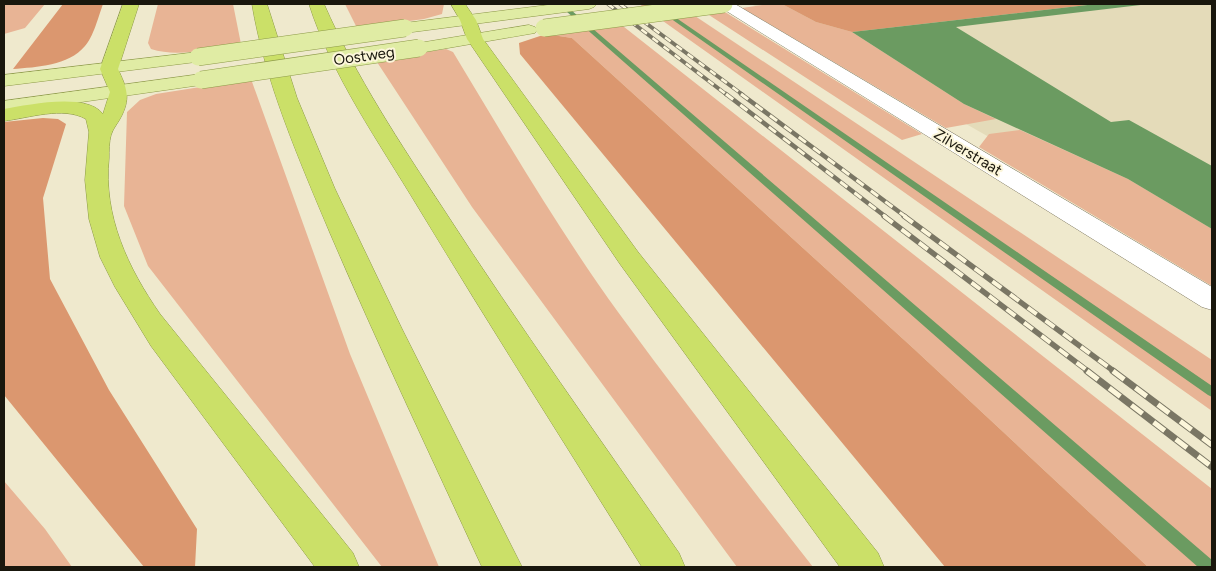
<svg xmlns="http://www.w3.org/2000/svg" width="1216" height="571" font-family="Figtree,sans-serif">
  <style>
    .built { fill: #e4dbb9 }
    .green { fill: #e8b495 }
    .forest { fill: #db976f }
    .water { fill: #6b9b61 }
    .lines { fill: none; stroke-linecap: round; stroke-linejoin: round }
    .stream { fill: #6b9b61; fill-rule: evenodd }
    .minor-casing { stroke: #7e7860; stroke-width: 1 }
    .major-casing { stroke: #8d9a48; stroke-width: 1 }
    .highway-casing { stroke: #8d9a48; stroke-width: 1 }
    .minor { fill: #fff; fill-rule: evenodd }
    .major { fill: #e0eca4; fill-rule: evenodd }
    .highway { fill: #cbe068; fill-rule: evenodd }
    .rail-far3-casing { stroke: #7a7664; stroke-width: 4 }
    .rail-far2-casing { stroke: #7a7664; stroke-width: 4.5 }
    .rail-far1-casing { stroke: #7a7664; stroke-width: 5.5 }
    .rail-casing { stroke: #7a7664; stroke-width: 7 }
    .rail-far3 { stroke: #fcf6da; stroke-width: 2.5; stroke-dasharray: 7; stroke-linecap: butt }
    .rail-far2 { stroke: #fcf6da; stroke-width: 3; stroke-dasharray: 9; stroke-linecap: butt }
    .rail-far1 { stroke: #fcf6da; stroke-width: 4; stroke-dasharray: 11; stroke-linecap: butt }
    .rail { stroke: #fcf6da; stroke-width: 5; stroke-dasharray: 14; stroke-linecap: butt }
    .major-bridge-casing { stroke: #8d9a48; stroke-width: 18; stroke-linecap: butt }
    .major-bridge { stroke: #e0eca4; stroke-width: 17 }
    .labels { text-anchor: middle; dominant-baseline: central; stroke-width: 4; stroke-linejoin: round; paint-order: stroke }
    .far-street-label { font-size: 15px; fill: #19170d; stroke: #fcf6da }
  </style>
  <rect width="100%" height="100%" fill="#efe9cd"/>
  <path class="built" d="M 751,4 L 1212,4 L 1212,264 L 785,21 Z"/>
  <path class="green" d="M 4,4 L 45,4 L 25,28 L 4,34 Z
    M 158,4 L 233,4 L 241,44 C 213,48 179,58 151,49 L 148,43 Z
    M 345,4 L 444,4 L 442,14 L 424,19 L 357,28 Z
    M 639,4 L 677,4 L 1212,360 L 1212,411 Z
    M 692,4 L 712,4 L 922,134 L 902,140 Z
    M 770,4 L 782,4 L 816,22 L 852,32 L 964,104 L 996,119 L 946,128 L 742,8 Z
    M 619,23 L 1212,489 L 1212,567 L 1148,567 L 913,348 L 572,38 L 546,34 Z
    M 446,49 L 453,52 C 506,140 558,229 618,312 C 681,398 747,483 813,567 L 737,567 L 472,207 L 375,59 Z
    M 251,79 L 350,354 L 439,567 L 382,567 L 148,266 L 124,206 L 127,112 L 140,100 L 156,94 Z
    M 1020,130 L 1128,179 L 1212,229 L 1212,286 L 979,147 L 989,134 Z
    M 4,481 L 45,529 L 72,567 L 4,567 Z"/>
  <path class="forest" d="M 63,4 L 103,4 C 99,15 93,38 85,46 C 68,66 37,67 13,69 Z
    M 782,4 L 1096,4 L 852,32 L 816,22 Z
    M 546,34 L 572,38 L 913,348 L 1148,567 L 945,567 L 520,54 L 519,43 Z
    M 43,118 L 58,119 L 66,124 L 43,198 L 50,279 L 109,390 L 197,529 L 195,567 L 144,567 L 4,395 L 4,122 Z"/>
  <path class="water" d="M 1096,4 L 1149,4 L 956,27 L 1111,122 L 1129,120 L 1212,166 L 1212,229 L 1128,179 L 964,104 L 852,32 Z"/>
  <g class="lines">
    <path class="stream" d="M 558,4 L 564,4 L 1212,560 L 1212,567 L 1198,567 Z
      M 650,4 L 656,4 L 1212,386 L 1212,397 L 1208,395 Z"/>
    <g class="minor-casing">
      <path id="minor" d="M 717,4 L 735,4 L 1212,287 L 1212,310 L 1202,307 L 720,7 Z"/>
    </g>
    <g class="major-casing">
      <path id="major" d="M 556,4 L 597,4 L 594,7 L 589,9 L 405,33 L 399,31 L 397,28 L 399,25 L 405,23 Z
        M 529,25 L 535,27 L 537,30 L 535,33 L 419,53 L 413,52 L 410,48 L 413,44 L 419,43 Z
        M 198,52 L 204,53 L 207,57 L 204,61 L 4,86 L 4,75 Z
        M 201,74 L 208,76 L 210,80 L 208,84 L 4,113 L 4,101 Z"/>
    </g>
    <g class="highway-casing">
      <path id="highway" d="M 123,4 L 139,4 L 118,69 C 126,87 131,96 122,115 C 119,122 113,128 111,135 C 109,142 109,151 109,158 C 103,216 128,268 160,314 L 337,533 L 353,553 L 359,567 L 315,567 L 151,346 L 115,287 L 100,257 L 89,219 L 85,180 L 89,132 L 86,119 C 63,106 29,118 4,121 L 4,109 C 28,105 86,92 103,114 L 110,92 L 100,69 Z
        M 252,4 L 267,4 L 297,98 L 335,189 L 402,329 L 522,567 L 482,567 C 431,456 378,345 330,233 C 299,159 265,82 252,4 Z
        M 309,4 L 324,4 C 356,77 400,143 444,210 C 519,326 600,439 679,553 L 685,567 L 642,567 C 567,447 491,328 418,207 C 379,142 332,76 309,4 Z
        M 451,4 L 465,4 L 476,20 L 483,39 L 638,252 L 878,553 L 884,567 L 840,567 L 620,264 L 467,39 L 460,20 Z"/>
    </g>
    <use href="#minor" class="minor"/>
    <use href="#major" class="major"/>
    <use href="#highway" class="highway"/>
    <g class="rail-far3-casing">
      <path id="rail-far3" d="M 608,4 L 727,95
        M 620,4 L 743,95"/>
    </g>
    <g class="rail-far2-casing">
      <path id="rail-far2" d="M 726,94 L 886,217
        M 741,94 L 906,217"/>
    </g>
    <g class="rail-far1-casing">
      <path id="rail-far1" d="M 884,216 L 1089,372
        M 904,216 L 1115,372"/>
    </g>
    <g class="rail-casing">
      <path id="rail" d="M 1087,371 L 1212,467
        M 1113,371 L 1212,445"/>
    </g>
    <use href="#rail-far3" class="rail-far3"/>
    <use href="#rail-far2" class="rail-far2"/>
    <use href="#rail-far1" class="rail-far1"/>
    <use href="#rail" class="rail"/>
    <g class="major-bridge-casing">
      <path id="major-bridge" d="M 544,28 L 724,4
        M 198,57 L 405,28
        M 201,80 L 419,48"/>
    </g>
    <use href="#major-bridge" class="major-bridge"/>
  </g>
  <g class="labels">
    <g class="far-street-label">
      <text transform="translate(364 56) rotate(-8)">Oostweg</text>
      <text transform="translate(968 152) rotate(31)">Zilverstraat</text>
    </g>
  </g>
  <rect width="1216" height="571" fill="none" stroke="#19170d" stroke-width="10"/>
</svg>
